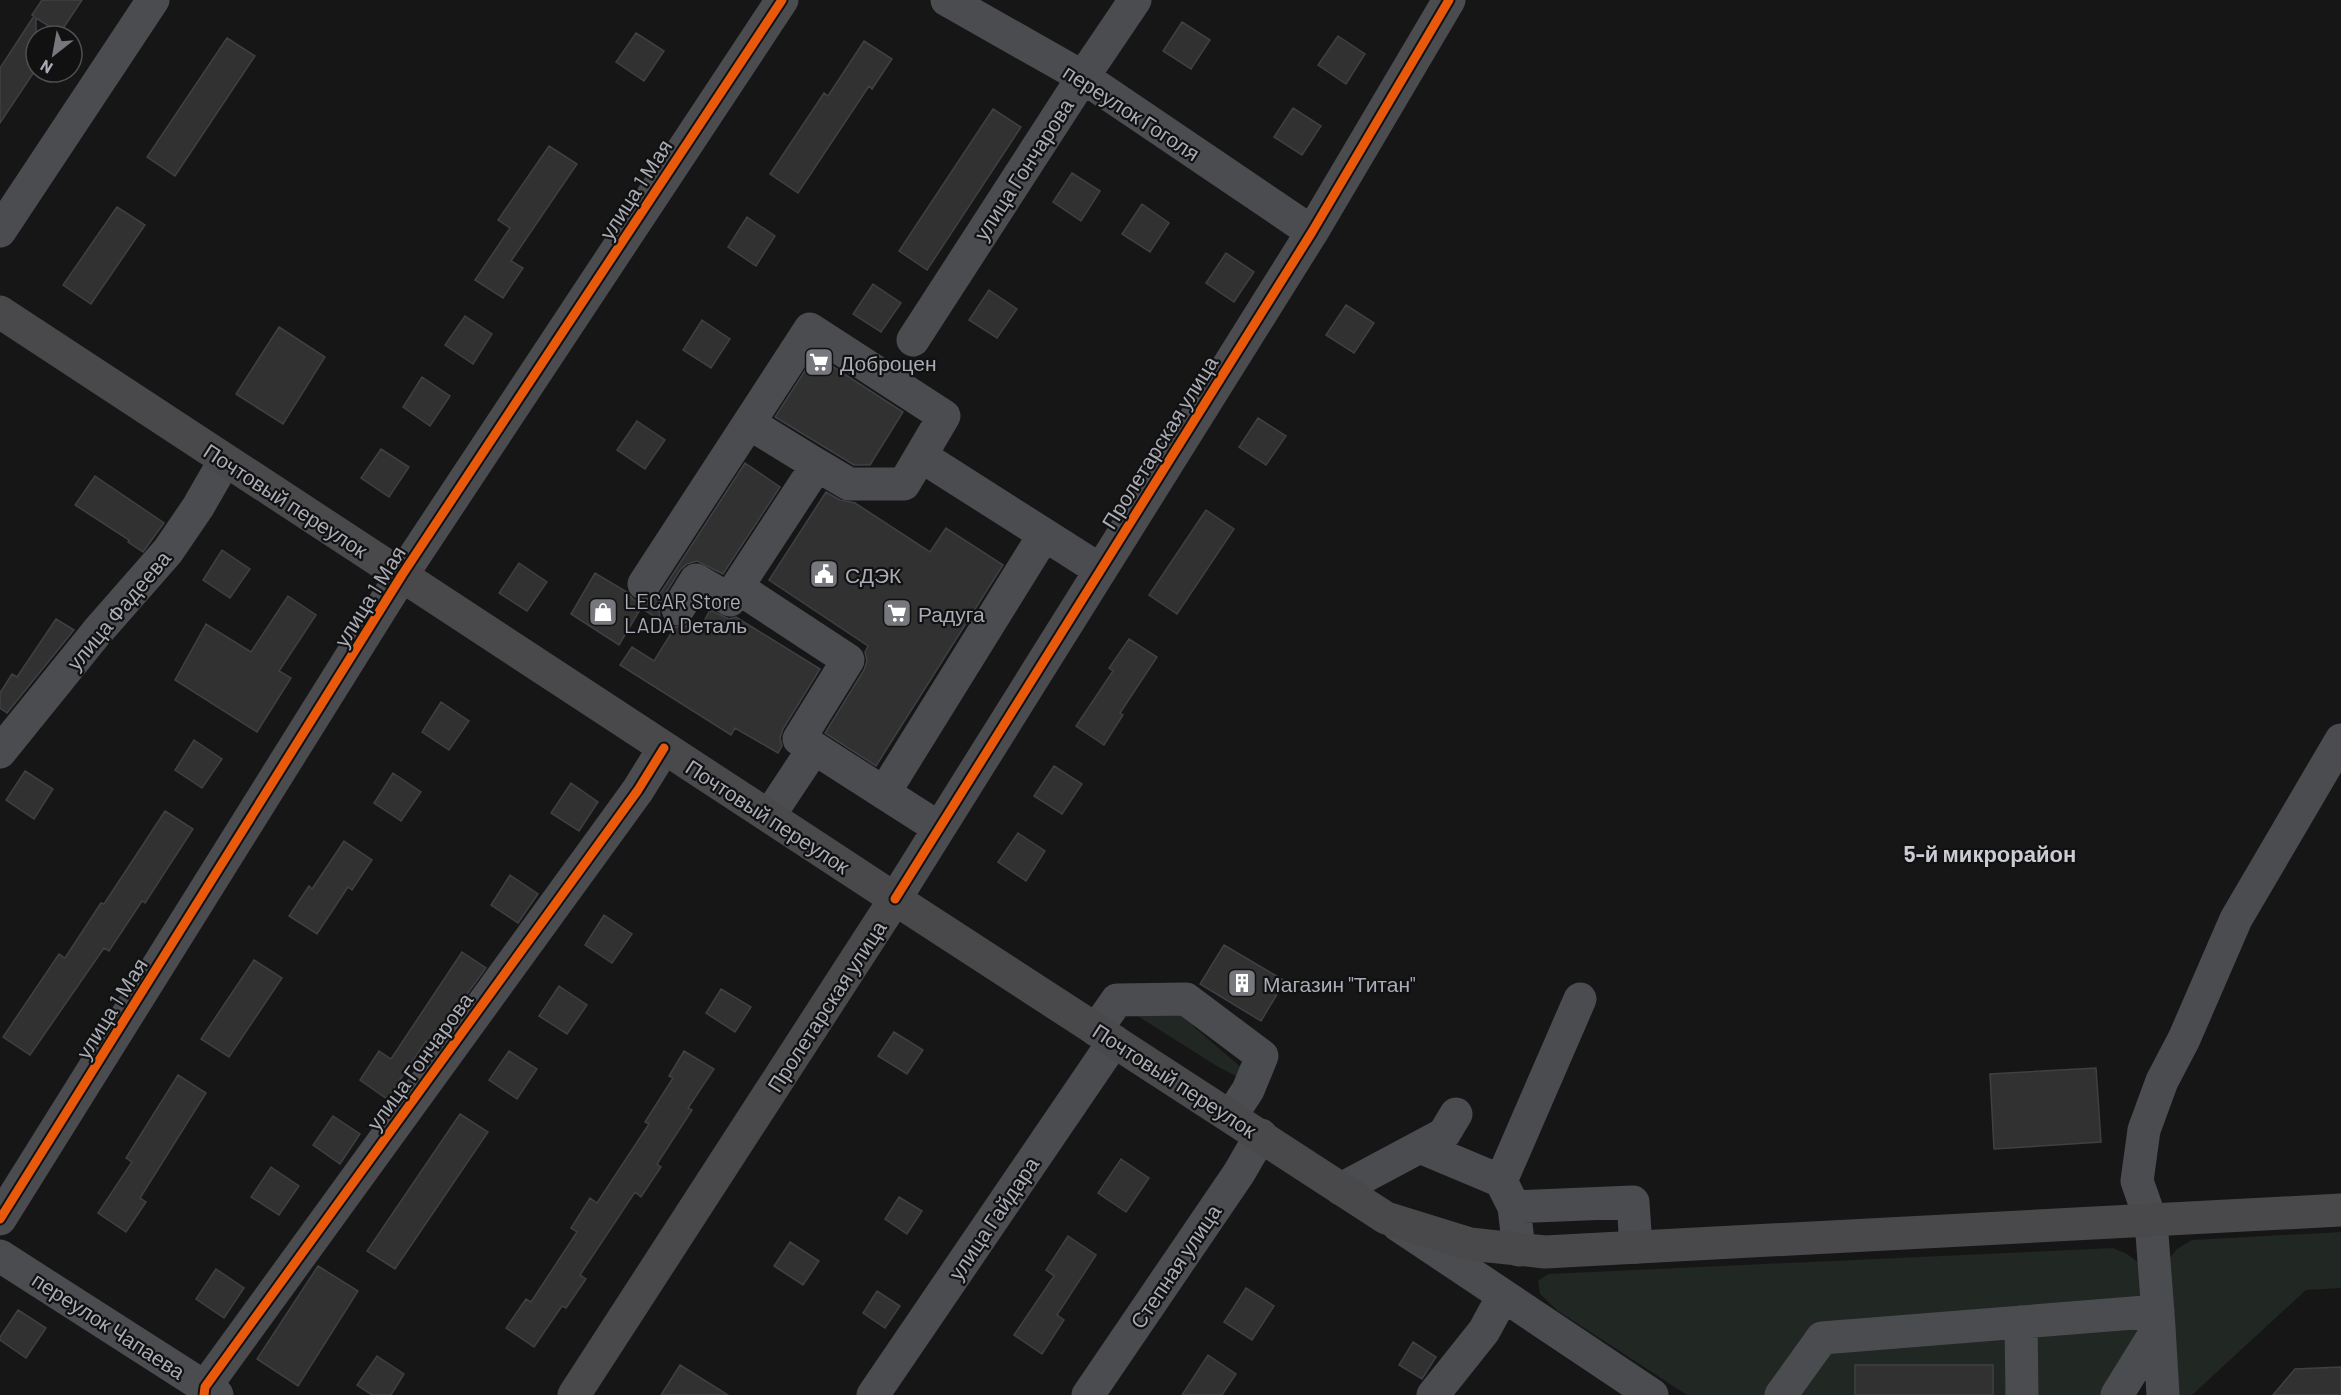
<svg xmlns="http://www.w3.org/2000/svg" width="2341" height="1395" font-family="Barlow,sans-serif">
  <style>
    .green { fill: #212722 }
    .building { fill: #313132; stroke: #3f4043; stroke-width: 1.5 }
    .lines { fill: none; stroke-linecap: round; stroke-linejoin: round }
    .minor { stroke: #4b4c4f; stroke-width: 33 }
    .major { stroke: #49494b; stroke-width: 33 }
    .cycleway-casing { stroke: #111112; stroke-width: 13 }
    .cycleway { stroke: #e8590c; stroke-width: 9 }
    .labels { text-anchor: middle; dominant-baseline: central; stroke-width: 4.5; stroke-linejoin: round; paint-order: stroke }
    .street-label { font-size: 21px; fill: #a9acb6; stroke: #111112 }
    .poi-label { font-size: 21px; fill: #a9acb6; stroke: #111112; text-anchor: start }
    .neighbourhood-label { font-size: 22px; font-weight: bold; fill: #cacbd3; stroke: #111112 }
  </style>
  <rect width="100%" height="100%" fill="#161617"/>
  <path class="green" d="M 1125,1008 L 1190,1012 L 1193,1026 L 1243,1069 L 1245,1081 L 1215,1065 Z
    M 2341,1232 L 2341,1288 L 2306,1290 L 2192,1395 L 2176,1395 L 2169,1259 L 2177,1249 L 2192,1240 Z
    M 2113,1248 L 2127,1254 L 2139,1263 L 2145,1323 L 2100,1395 L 1687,1395 L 1558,1311 L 1540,1294 L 1538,1281 L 1548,1274 Z"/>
  <path class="building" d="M 42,0 L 82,0 L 60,33 L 36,18 L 36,69 L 0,123 L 0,68 L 34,16 L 32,15 Z
    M 1182,22 L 1210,40 L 1191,69 L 1163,51 Z
    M 636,33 L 664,51 L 644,81 L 616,62 Z
    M 1338,36 L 1365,54 L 1346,84 L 1318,65 Z
    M 227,38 L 255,56 L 175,176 L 147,157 Z
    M 864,41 L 892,59 L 872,89 L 869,86 L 798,193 L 770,174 L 824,93 L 828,96 Z
    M 1293,108 L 1321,126 L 1302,155 L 1274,137 Z
    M 993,109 L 1021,127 L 927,270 L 899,251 Z
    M 549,146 L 577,164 L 511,261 L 523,268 L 503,298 L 475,280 L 510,228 L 498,220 Z
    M 1072,173 L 1100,191 L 1081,221 L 1053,202 Z
    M 1142,204 L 1169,223 L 1150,252 L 1122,234 Z
    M 117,207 L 145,225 L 91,304 L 63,285 Z
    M 747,217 L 775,236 L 756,266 L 728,247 Z
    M 1226,253 L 1254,272 L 1234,302 L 1206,283 Z
    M 873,284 L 901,303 L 881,332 L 853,314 Z
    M 989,290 L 1017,309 L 997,338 L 969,320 Z
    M 1346,305 L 1374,323 L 1354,353 L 1326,335 Z
    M 465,316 L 492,334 L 473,364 L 445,345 Z
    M 702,320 L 730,339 L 711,368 L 683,350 Z
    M 279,327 L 325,357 L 283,424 L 236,394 Z
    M 815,355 L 903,412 L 870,465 L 854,465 L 775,417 Z
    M 422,377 L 450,396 L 430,426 L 403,407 Z
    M 1258,418 L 1286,436 L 1266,465 L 1239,447 Z
    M 637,421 L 665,440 L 645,469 L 617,450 Z
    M 381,449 L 409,467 L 389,497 L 361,478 Z
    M 745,463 L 780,487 L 723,574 L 697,561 L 687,564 L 680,570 L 662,599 L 659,608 L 660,620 L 641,608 L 619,645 L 571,614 L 595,573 L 627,592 L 634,600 L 645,603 L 653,600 L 660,594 Z
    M 95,476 L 164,523 L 143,552 L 128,542 L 129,540 L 75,505 Z
    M 826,492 L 840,500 L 855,503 L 930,552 L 946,528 L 1003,565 L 876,766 L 825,733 L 864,670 L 867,661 L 865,652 L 868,646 L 769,580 Z
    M 1206,510 L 1234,529 L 1177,614 L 1149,595 Z
    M 222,550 L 250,569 L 230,598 L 203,580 Z
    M 519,563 L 547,582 L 527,611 L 499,593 Z
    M 288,596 L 316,615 L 279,671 L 291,678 L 257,732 L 175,680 L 206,624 L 251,652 Z
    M 710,610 L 729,619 L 736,617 L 820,669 L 783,729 L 780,738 L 782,746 L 778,753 L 735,728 L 731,735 L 620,665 L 632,647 L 654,661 L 675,627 L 686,626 L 692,621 L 701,627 Z
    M 56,619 L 74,630 L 7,713 L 0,708 L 0,693 L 12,674 L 17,677 Z
    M 1129,639 L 1157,657 L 1120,713 L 1123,715 L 1104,745 L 1076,726 L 1113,671 L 1109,668 Z
    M 441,702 L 469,721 L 449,750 L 422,732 Z
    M 194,740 L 222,759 L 202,788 L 175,770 Z
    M 1054,766 L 1082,784 L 1062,814 L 1034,796 Z
    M 25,771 L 53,789 L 34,819 L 6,800 Z
    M 393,773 L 421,792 L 401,821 L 374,803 Z
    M 571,783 L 598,802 L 579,831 L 551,813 Z
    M 165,811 L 193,829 L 145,903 L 142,901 L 109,951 L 104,948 L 30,1055 L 3,1037 L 59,954 L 65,958 L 101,903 L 104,904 Z
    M 1018,833 L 1045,851 L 1026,881 L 998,862 Z
    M 344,841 L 372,860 L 352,890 L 348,887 L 317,934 L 289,916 L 309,886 L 312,889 Z
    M 510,875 L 538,894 L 518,923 L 491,905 Z
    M 604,915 L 632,934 L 612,963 L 585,945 Z
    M 1224,945 L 1285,981 L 1261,1021 L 1200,984 Z
    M 462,952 L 486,968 L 431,1044 L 426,1041 L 387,1099 L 360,1080 L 379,1051 L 391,1059 Z
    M 254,960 L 282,978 L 229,1057 L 201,1039 Z
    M 559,986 L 587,1005 L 567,1034 L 539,1016 Z
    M 721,989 L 751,1007 L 735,1032 L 706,1013 Z
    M 894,1032 L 923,1050 L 907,1074 L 878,1056 Z
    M 509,1051 L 537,1069 L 517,1099 L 489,1080 Z
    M 684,1051 L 714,1069 L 688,1108 L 692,1110 L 657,1164 L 661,1167 L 641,1197 L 635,1192 L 580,1275 L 586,1279 L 566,1308 L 562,1306 L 534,1347 L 506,1328 L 526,1299 L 531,1302 L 577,1232 L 571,1228 L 590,1198 L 597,1203 L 649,1124 L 645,1122 L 673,1078 L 669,1076 Z
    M 2096,1068 L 2101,1142 L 1994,1149 L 1990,1074 Z
    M 178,1075 L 206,1093 L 140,1198 L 146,1202 L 126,1232 L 98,1213 L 132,1162 L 126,1158 Z
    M 460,1114 L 488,1132 L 395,1269 L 367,1251 Z
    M 333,1116 L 360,1134 L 340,1164 L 313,1145 Z
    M 1121,1159 L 1149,1178 L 1126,1212 L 1098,1193 Z
    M 271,1167 L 299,1186 L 279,1215 L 251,1197 Z
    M 899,1197 L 922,1211 L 907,1234 L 885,1219 Z
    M 1068,1236 L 1096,1255 L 1057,1315 L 1064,1320 L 1042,1354 L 1014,1335 L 1054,1276 L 1046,1270 Z
    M 790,1242 L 819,1261 L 803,1285 L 774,1266 Z
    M 318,1266 L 358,1291 L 298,1386 L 257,1359 Z
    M 216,1269 L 244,1288 L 224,1318 L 196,1299 Z
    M 1246,1288 L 1274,1306 L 1252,1340 L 1224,1322 Z
    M 877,1291 L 900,1306 L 885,1328 L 863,1313 Z
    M 18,1310 L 46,1328 L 26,1358 L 0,1340 L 0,1337 Z
    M 1413,1342 L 1436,1357 L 1422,1379 L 1399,1365 Z
    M 1208,1355 L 1236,1374 L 1222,1395 L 1182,1395 Z
    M 377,1356 L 404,1374 L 391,1395 L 372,1395 L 357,1385 Z
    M 680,1365 L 728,1395 L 661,1395 Z
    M 1855,1365 L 1993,1365 L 1993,1395 L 1855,1395 Z
    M 2341,1367 L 2341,1395 L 2273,1395 L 2295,1369 Z"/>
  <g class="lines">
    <path class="minor" d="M 947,0 L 1083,77 L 1312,232
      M 0,231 L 153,0
      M 913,340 L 1083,77 L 1135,0
      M 749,423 L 817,465
      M 921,456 L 1100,570
      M 644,584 L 810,329 L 944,416 L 904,484 L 849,484 L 817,465 L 737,587
      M 678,609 L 696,580 L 730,600 L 737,587 L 848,660 L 799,739 L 814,748
      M 0,752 L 97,632 L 168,551 L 198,507 L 225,460
      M 884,793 L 1044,535
      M 769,816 L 814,748 L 939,828
      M 895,899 L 1312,232 L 1449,0
      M 1096,1030 L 1117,1000 L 1186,999 L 1262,1056 L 1248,1090 L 1231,1116
      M 1420,1147 L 1501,1181 L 1514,1207 L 1519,1250
      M 1501,1181 L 1580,999
      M 1341,1189 L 1444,1134 L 1456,1114
      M 1514,1207 L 1633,1202 L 1636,1247
      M 0,1219 L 402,575 L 782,0
      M 1398,1225 L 1652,1395
      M 0,1256 L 217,1395
      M 2021,1322 L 2022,1395
      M 2159,1327 L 2163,1395
      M 204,1395 L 205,1387 L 638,790 L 664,748
      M 873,1395 L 1114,1041
      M 1088,1395 L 1239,1173 L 1261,1135
      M 1433,1395 L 1484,1331 L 1503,1296
      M 1781,1395 L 1822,1338 L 2158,1311
      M 2117,1395 L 2159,1327 L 2151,1221 L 2137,1181 L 2144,1130 L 2162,1081 L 2184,1039 L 2236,919 L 2341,740"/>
    <path class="major" d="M 0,312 L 895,899 L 1386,1218 L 1470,1244 L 1545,1252 L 2341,1210
      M 574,1395 L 895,899"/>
    <g class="cycleway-casing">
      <path id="cycleway" d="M 895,899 L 1312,232 L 1449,0
        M 0,1219 L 402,575 L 782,0
        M 204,1395 L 205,1387 L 638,790 L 664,748"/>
    </g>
    <use href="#cycleway" class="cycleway"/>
  </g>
  <defs>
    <g id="supermarket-square" transform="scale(1.5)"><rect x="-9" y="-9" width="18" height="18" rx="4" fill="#76787e" stroke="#111112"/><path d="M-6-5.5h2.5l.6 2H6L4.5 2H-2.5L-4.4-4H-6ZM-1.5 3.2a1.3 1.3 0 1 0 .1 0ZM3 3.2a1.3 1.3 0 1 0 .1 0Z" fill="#fff"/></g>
    <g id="civic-square" transform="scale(1.5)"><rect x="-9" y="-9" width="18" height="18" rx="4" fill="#76787e" stroke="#111112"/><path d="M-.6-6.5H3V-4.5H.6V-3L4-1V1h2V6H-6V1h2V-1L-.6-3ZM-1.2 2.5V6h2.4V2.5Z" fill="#fff"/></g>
    <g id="shop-square" transform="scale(1.5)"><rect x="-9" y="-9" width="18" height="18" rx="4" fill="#76787e" stroke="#111112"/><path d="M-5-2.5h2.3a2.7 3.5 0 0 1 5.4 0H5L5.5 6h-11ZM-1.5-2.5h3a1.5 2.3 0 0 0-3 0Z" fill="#fff"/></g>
    <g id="building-square" transform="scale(1.5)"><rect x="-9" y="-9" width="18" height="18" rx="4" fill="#76787e" stroke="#111112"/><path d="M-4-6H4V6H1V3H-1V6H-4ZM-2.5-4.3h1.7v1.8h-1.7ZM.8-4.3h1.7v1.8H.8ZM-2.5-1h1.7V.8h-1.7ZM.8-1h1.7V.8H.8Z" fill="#fff"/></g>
  </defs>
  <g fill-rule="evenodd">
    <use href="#supermarket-square" x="819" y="362"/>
    <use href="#civic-square" x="824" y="574"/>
    <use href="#shop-square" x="603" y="612"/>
    <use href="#supermarket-square" x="897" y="613"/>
    <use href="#building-square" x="1242" y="983"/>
  </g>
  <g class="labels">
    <g class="street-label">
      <text transform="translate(1132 112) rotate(33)">переулок Гоголя</text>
      <text transform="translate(1023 169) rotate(-57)">улица Гончарова</text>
      <text transform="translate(635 189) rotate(-57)">улица 1 Мая</text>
      <text transform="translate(1159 442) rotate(-58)">Пролетарская улица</text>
      <text transform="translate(286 500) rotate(33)">Почтовый переулок</text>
      <text transform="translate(369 596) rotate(-58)">улица 1 Мая</text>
      <text transform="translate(118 610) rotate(-50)">улица Фадеева</text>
      <text transform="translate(768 816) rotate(33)">Почтовый переулок</text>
      <text transform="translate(826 1006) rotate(-57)">Пролетарская улица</text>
      <text transform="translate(111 1008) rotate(-58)">улица 1 Мая</text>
      <text transform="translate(419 1061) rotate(-54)">улица Гончарова</text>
      <text transform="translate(1175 1080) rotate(33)">Почтовый переулок</text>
      <text transform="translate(993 1218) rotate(-56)">улица Гайдара</text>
      <text transform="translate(1175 1266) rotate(-56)">Степная улица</text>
      <text transform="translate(109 1325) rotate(33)">переулок Чапаева</text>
    </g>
    <g class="poi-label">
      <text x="840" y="362">Доброцен</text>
      <text x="845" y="574">СДЭК</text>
      <text x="624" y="600">LECAR Store<tspan x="624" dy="24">LADA Dеталь</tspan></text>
      <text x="918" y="613">Радуга</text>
      <text x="1263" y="983">Магазин "Титан"</text>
    </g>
    <g class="neighbourhood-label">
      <text x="1990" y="853">5-й микрорайон</text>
    </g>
  </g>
  <g transform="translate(54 54) rotate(211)"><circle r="28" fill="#111112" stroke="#4e4f54" stroke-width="1.5"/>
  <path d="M0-4.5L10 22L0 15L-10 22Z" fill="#76787e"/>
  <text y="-9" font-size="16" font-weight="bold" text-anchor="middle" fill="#a9acb6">N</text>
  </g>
</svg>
